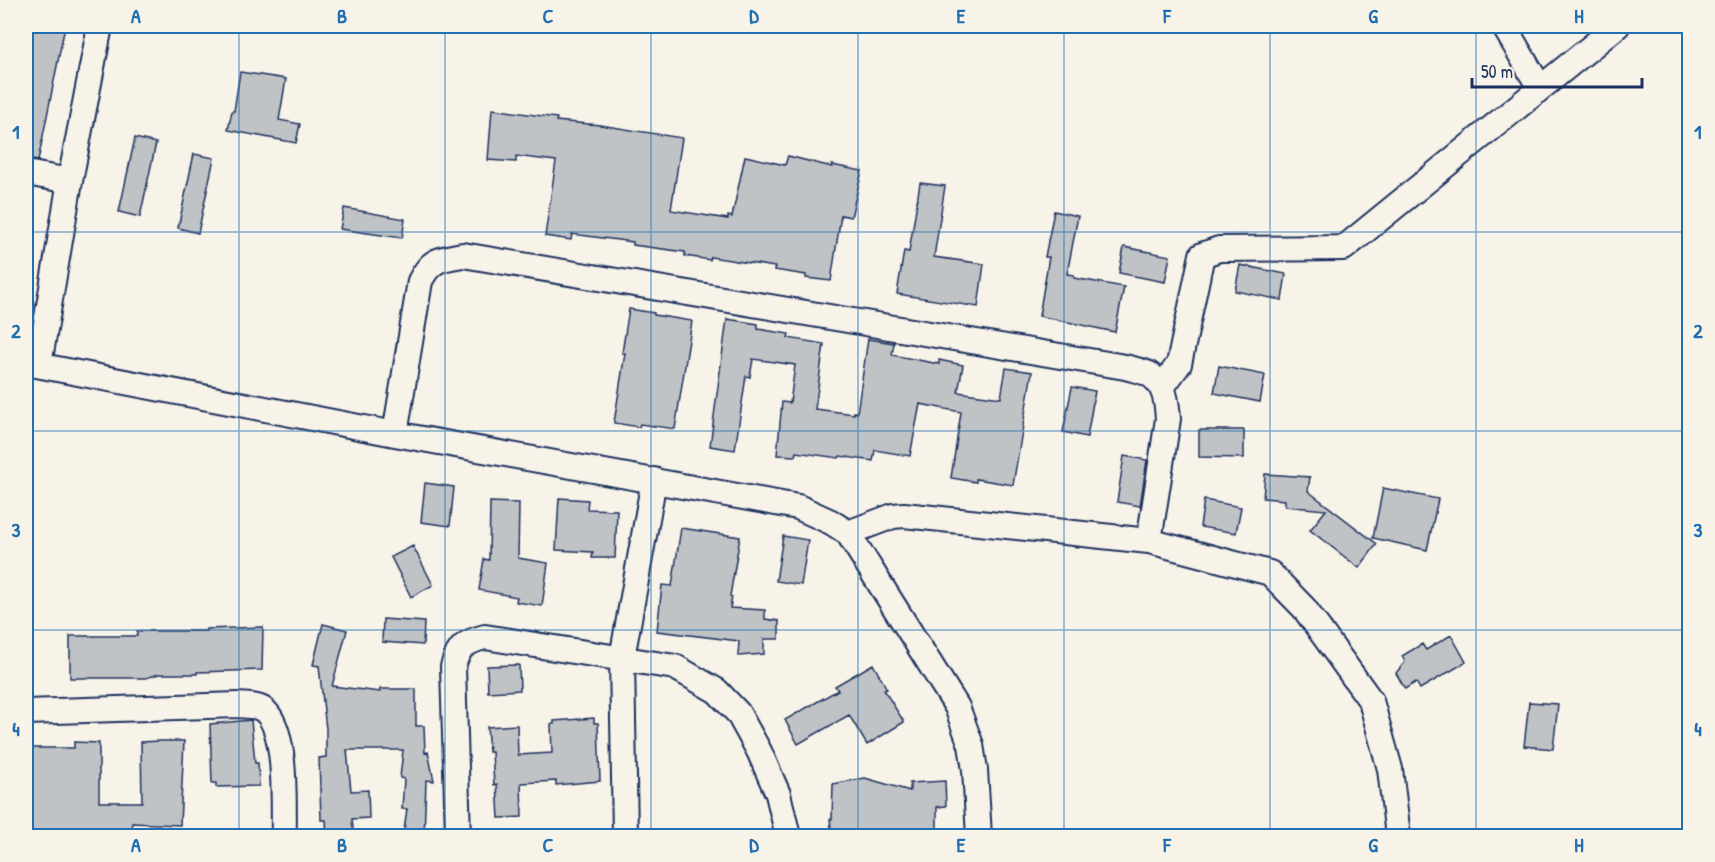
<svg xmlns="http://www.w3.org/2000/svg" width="1715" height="862" font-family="'Patrick Hand',sans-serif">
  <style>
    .building { fill: #c0c3c5; stroke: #1b2f5e; stroke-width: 1.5 }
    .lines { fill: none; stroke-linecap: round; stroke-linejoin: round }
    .street-casing { stroke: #1b2f5e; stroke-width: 28 }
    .street { stroke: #f7f3e8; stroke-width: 24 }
    .grid { fill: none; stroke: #1f6fb2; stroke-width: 1.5; stroke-opacity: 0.55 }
    .neatline { fill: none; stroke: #1f6fb2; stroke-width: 2 }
    .grid-label { font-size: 20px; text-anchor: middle; font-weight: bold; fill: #1f6fb2 }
  </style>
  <rect width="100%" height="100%" fill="#f7f3e8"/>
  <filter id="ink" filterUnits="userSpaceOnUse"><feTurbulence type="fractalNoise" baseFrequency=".0167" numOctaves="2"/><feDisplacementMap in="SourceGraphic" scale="12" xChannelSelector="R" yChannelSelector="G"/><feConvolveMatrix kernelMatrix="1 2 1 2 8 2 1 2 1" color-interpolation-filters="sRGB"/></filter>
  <g filter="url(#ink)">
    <path class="building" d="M 26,26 L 65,26 L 38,161 L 26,159 Z
      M 240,72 L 286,79 L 279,120 L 300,124 L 296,143 L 228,130 L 232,111 L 234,111 Z
      M 492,109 L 557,118 L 556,121 L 600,125 L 682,138 L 671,210 L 728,219 L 728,216 L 732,217 L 745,156 L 785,165 L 788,156 L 832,167 L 832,165 L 862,171 L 851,217 L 841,215 L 831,281 L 806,278 L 806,275 L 774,270 L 775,267 L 711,257 L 710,260 L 685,256 L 685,252 L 633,245 L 633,242 L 572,234 L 571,240 L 545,236 L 556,161 L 516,156 L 516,162 L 488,160 Z
      M 135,138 L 156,143 L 140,217 L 119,212 Z
      M 194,154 L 214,158 L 198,233 L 178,228 Z
      M 920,183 L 945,186 L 934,257 L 984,264 L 978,307 L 897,294 L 904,251 L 909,252 Z
      M 344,208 L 405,219 L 402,238 L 340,229 Z
      M 1054,211 L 1078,216 L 1067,274 L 1074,275 L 1074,278 L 1124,287 L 1115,332 L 1039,316 L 1049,257 L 1045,257 Z
      M 1124,247 L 1170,256 L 1165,282 L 1119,273 Z
      M 1240,265 L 1286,274 L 1282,300 L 1235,291 Z
      M 629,309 L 654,313 L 654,315 L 692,321 L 675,429 L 640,424 L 639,427 L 614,423 L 625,353 L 622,353 Z
      M 727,319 L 758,324 L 758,329 L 789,334 L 788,338 L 824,344 L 815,409 L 854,414 L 854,412 L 857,413 L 868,339 L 894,343 L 892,355 L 939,364 L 939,360 L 963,365 L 958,392 L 1001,398 L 1006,368 L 1032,372 L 1013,485 L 976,479 L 976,482 L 951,478 L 961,412 L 920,404 L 910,456 L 875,450 L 873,461 L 840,456 L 839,458 L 796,452 L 795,456 L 777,455 L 782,402 L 790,403 L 795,365 L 753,359 L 750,377 L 746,376 L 735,450 L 710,446 Z
      M 1219,366 L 1265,375 L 1260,402 L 1214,393 Z
      M 1072,387 L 1095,391 L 1087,437 L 1063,432 Z
      M 1199,430 L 1244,430 L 1244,458 L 1199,457 Z
      M 1124,456 L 1147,460 L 1140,506 L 1117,502 Z
      M 1265,474 L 1310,477 L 1308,491 L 1377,544 L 1359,568 L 1310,530 L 1326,510 L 1285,506 L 1285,500 L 1263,498 Z
      M 425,483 L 454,487 L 450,526 L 421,522 Z
      M 1383,488 L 1438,499 L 1427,550 L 1373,538 Z
      M 559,498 L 588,500 L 587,509 L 617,510 L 615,558 L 592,558 L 593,552 L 556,550 Z
      M 1204,500 L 1241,507 L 1236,533 L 1200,527 Z
      M 490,502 L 519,503 L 518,558 L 548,563 L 542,606 L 516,602 L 517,597 L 479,590 L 484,559 L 489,560 Z
      M 681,528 L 740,537 L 730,596 L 732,597 L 730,608 L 765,610 L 765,619 L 779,621 L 779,639 L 764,639 L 764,654 L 738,656 L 739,641 L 657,631 L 662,585 L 672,586 Z
      M 783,536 L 808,540 L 801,585 L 776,581 Z
      M 413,546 L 433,585 L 411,597 L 391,557 Z
      M 383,619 L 424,622 L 423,645 L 382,642 Z
      M 323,624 L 347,630 L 332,686 L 380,692 L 380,689 L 416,689 L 416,726 L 424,726 L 425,753 L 428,752 L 434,781 L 426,780 L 424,837 L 403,837 L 407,809 L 402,809 L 404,779 L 400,778 L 403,750 L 347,750 L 351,791 L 368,790 L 369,818 L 352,819 L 354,837 L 327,837 L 326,820 L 321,820 L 319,758 L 326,757 L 326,729 L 319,666 L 313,665 Z
      M 263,627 L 262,670 L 197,672 L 197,674 L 159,674 L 146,678 L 70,678 L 70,636 L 137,636 L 137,631 L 206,631 L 206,629 Z
      M 1451,635 L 1466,662 L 1420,689 L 1416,682 L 1405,689 L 1396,673 L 1405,662 L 1402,656 L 1422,644 L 1426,650 Z
      M 873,664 L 887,689 L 884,690 L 904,722 L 867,745 L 849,715 L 798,744 L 785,720 L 838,690 L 835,686 Z
      M 519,665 L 520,690 L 488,692 L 487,666 Z
      M 1529,702 L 1558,704 L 1553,749 L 1524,746 Z
      M 594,718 L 594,723 L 598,723 L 600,781 L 556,785 L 556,781 L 521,783 L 522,817 L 499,818 L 497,784 L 494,785 L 492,752 L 489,752 L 487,727 L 517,725 L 518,755 L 552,753 L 551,724 L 554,724 L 554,721 Z
      M 251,720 L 255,763 L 258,763 L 259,786 L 216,787 L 216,783 L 212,783 L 210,724 Z
      M 159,741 L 184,741 L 180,825 L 132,823 L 132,837 L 26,837 L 26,748 L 74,748 L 74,742 L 99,743 L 99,802 L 142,802 L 141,742 Z
      M 865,778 L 910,791 L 910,783 L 945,781 L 946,806 L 937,807 L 937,837 L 832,837 L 830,819 L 832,819 L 833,784 Z"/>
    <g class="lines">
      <g class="street-casing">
        <path id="street" d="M 1504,26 L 1540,88
          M 26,173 L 70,181
          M 26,363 L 395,434 L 798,507 L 831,522 L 848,533 L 957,707 L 971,745 L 975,770 L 979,836
          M 39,365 L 70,181 L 100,26
          M 1162,387 L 1179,364 L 1202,255 L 1219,249 L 1344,248 L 1617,26
          M 395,434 L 420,281 C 431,259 440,259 463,255 L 1125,367 C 1132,369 1143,371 1149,374 C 1165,384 1167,402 1168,419 L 1149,541
          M 848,533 L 893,516 L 904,515 L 1149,541 L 1270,573 L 1304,608 L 1371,701 L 1390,769 L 1398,836
          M 26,712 L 238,705 C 246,706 259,705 265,711 C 288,732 283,806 284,836
          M 458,836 L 453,667 C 458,647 465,642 485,637 L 675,667 L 717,691 L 738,713 L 759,751 L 778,794 L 788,836
          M 625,836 L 622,658 L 654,480"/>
      </g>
      <use href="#street" class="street"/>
    </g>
  </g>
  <path class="grid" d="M 239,26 L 239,836M 445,26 L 445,836M 651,26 L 651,836M 858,26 L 858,836M 1064,26 L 1064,836M 1270,26 L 1270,836M 1476,26 L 1476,836M 26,232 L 1690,232M 26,431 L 1690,431M 26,630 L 1690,630"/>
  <rect width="1715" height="862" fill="none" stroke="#f7f3e8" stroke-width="66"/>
  <path d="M1472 78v9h170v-9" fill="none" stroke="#1b2f5e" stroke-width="3"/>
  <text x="1481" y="78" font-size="18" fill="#1b2f5e" stroke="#f7f3e8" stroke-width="4.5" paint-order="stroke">50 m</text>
  <rect x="33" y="33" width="1649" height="796" class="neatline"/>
  <g class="grid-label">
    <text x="136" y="23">A</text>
    <text x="342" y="23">B</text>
    <text x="548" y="23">C</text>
    <text x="754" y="23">D</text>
    <text x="961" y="23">E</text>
    <text x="1167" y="23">F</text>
    <text x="1373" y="23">G</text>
    <text x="1579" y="23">H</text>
    <text x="16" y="139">1</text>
    <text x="1698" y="139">1</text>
    <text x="16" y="338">2</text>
    <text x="1698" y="338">2</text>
    <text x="16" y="537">3</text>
    <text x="1698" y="537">3</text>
    <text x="16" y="736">4</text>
    <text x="1698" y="736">4</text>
    <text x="136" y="852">A</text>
    <text x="342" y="852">B</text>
    <text x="548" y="852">C</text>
    <text x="754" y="852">D</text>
    <text x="961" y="852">E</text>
    <text x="1167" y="852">F</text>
    <text x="1373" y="852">G</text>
    <text x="1579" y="852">H</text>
  </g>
</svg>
